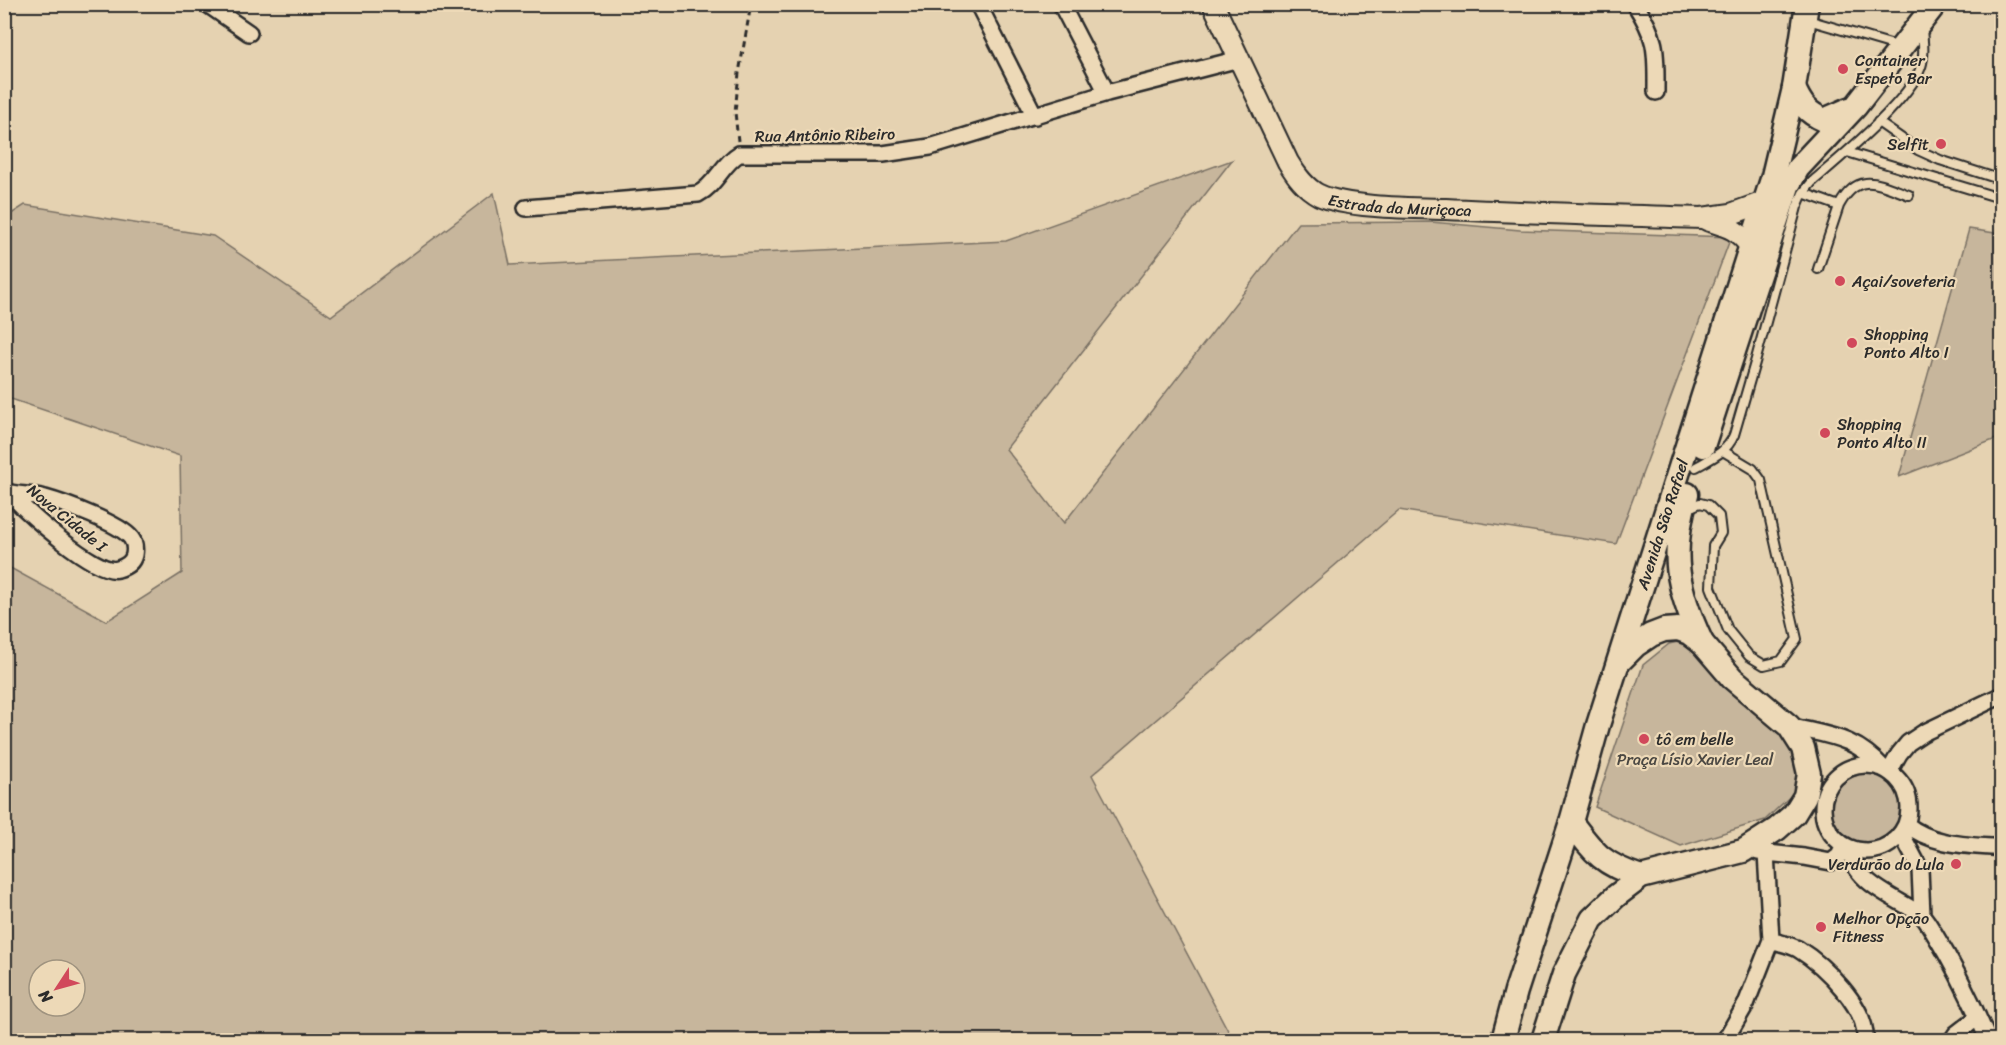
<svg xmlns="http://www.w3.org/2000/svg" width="2006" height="1045" font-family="Sriracha,sans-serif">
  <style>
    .green { fill: #c7b69c; stroke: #797064; stroke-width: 1.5; fill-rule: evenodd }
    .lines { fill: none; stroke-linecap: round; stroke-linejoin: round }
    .service-casing { stroke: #2b2b2b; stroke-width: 12 }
    .minor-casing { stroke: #2b2b2b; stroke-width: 20 }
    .tertiary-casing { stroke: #2b2b2b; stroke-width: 24 }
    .secondary-casing { stroke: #2b2b2b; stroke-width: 27 }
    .path { stroke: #2b2b2b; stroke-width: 3; stroke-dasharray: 6 4.5; stroke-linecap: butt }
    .service { stroke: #edd9b7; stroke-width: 8 }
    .minor { stroke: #edd9b7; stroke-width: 15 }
    .tertiary { stroke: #edd9b7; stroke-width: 20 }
    .secondary { stroke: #edd9b7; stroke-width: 22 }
    .poi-dot { fill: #d1495b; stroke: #edd9b7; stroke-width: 2 }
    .labels { text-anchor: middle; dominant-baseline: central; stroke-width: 4.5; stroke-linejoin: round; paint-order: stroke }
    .poi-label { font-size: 16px; fill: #2b2b2b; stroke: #edd9b7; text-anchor: start }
    .street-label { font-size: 16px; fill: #2b2b2b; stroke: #edd9b7 }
    .park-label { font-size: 16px; fill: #4a4742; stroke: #edd9b7 }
  </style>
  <rect width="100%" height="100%" fill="#e5d2b1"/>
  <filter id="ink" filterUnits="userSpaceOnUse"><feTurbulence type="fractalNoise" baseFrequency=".0167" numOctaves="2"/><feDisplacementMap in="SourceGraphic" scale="12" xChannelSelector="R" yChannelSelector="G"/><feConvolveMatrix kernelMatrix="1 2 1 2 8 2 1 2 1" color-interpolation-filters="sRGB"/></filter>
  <g filter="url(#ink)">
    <path class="green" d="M 1232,160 L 1006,449 L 1064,523 L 1298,223 L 1431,222 L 1520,230 L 1731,237 L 1616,544 L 1399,510 L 1092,775 L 1233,1040 L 5,1040 L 5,565 L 107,621 L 182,573 L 180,456 L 5,397 L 5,218 L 25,205 L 213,236 L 331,316 L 494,193 L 510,265 L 1006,241 ZM 39,970 L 75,970 L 75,1006 L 39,1006 Z
      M 1969,229 L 2001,234 L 2001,437 L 1899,477 Z
      M 1687,640 L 1784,734 L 1801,762 L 1797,790 L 1765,820 L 1681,846 L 1595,807 L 1643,665 L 1669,644 Z
      M1832 808a34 34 0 1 1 68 0a34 34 0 1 1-68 0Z"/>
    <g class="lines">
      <g class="service-casing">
        <path id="service" d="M 1808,20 L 1897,46
          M 1878,122 L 1918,150 L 1940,160 L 2002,180
          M 1847,152 L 2000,198
          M 1803,193 L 1839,206 C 1858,170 1879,184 1909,195
          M 1818,269 L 1839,206
          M 1696,467 C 1712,458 1727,452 1734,435 L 1756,359 L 1797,207 L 1803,193 L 1812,182 C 1841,157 1909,101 1921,67 C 1925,55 1923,41 1922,29
          M 1686,509 L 1700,503 L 1708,505 L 1719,516 L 1721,533 L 1713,546 L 1711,587 L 1728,630 L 1749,656 L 1764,665 L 1781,661 L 1797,639 L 1761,480 L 1753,469 L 1723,451"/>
      </g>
      <g class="minor-casing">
        <path id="minor" d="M 207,4 L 249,33
          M 978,4 L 1035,116
          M 1061,4 L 1107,93
          M 1635,4 C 1658,40 1656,51 1656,92
          M 526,208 L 698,194 C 716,185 722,164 739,154 L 883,154 L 930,147 L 1107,93 L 1239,59
          M 4,491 C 17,496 32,494 45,498 C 63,503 121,524 131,538 C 135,543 135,549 134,555 C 132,563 125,567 118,569 C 96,576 25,510 9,493
          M 1789,726 C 1829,736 1855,736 1884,769
          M1823 808a43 43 0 1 1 86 0a43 43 0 1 1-86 0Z
          M 1889,772 L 1899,754 L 1908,743 L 1923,733 L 2002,695
          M 1906,824 C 1933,846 1968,845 2002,848
          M 1901,833 L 1920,869 L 1922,915
          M 1851,848 C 1849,881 1897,898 1920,914 C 1926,918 1930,927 1934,933 C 1955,967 1973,1004 1988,1040
          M 1758,852 L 1804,857 L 1831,862 L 1839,856 L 1844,845
          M 1771,940 C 1780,943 1790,945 1798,949 C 1824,965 1868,1008 1865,1040
          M 1725,1040 L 1746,1004 L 1771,940 L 1766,853
          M 1952,1040 L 1956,1034 L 1978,1017"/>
      </g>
      <g class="tertiary-casing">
        <g id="tertiary">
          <path id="s1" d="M 1213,4 L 1288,162 C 1296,175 1305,188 1319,195 C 1348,208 1413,208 1446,209 C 1531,213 1617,215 1702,218 L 1731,214 L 1764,202"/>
          <path d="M 1707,220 C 1728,227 1736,228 1750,246"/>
        </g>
      </g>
      <g class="secondary-casing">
        <g id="secondary">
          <path d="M 1794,88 C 1801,105 1808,113 1824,120 L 1849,109"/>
          <path d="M 1703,446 L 1788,186 L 1798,168 L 1856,106 L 1935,4"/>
          <path d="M 1687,494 C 1670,554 1676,587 1702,643"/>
          <path d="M 1571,822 C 1595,854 1602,864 1641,877"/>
          <path id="s2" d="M 1503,1040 L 1516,991 L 1571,822 L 1598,725 L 1773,176 L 1794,88 L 1807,4"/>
          <path d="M 1543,1040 L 1564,974 L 1592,919 L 1616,896 L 1641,877 L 1743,851 L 1777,829 L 1794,814 L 1805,796 L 1809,774 L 1803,748 L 1789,726 L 1732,678 L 1702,643 L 1689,633 L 1678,629 L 1664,630 L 1651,635 L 1636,645 L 1619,662"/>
        </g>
      </g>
      <path class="path" d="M 738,141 L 735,112 L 739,73 L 751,4"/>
      <use href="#service" class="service"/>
      <use href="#minor" class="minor"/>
      <use href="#tertiary" class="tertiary"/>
      <use href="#secondary" class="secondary"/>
    </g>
  </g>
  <g class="poi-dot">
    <circle cx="1843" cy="69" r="6"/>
    <circle cx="1941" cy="144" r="6"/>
    <circle cx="1840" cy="281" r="6"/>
    <circle cx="1852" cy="343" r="6"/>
    <circle cx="1825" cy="433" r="6"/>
    <circle cx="1644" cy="739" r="6"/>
    <circle cx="1956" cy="864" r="6"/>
    <circle cx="1821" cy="927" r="6"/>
  </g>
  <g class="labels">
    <g class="poi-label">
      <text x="1855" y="60">Container<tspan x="1855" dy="18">Espeto Bar</tspan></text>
      <text x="1929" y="144" text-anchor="end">Selfit</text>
      <text x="1852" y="281">Açai/soveteria</text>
      <text x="1864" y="334">Shopping<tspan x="1864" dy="18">Ponto Alto I</tspan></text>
      <text x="1837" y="424">Shopping<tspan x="1837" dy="18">Ponto Alto II</tspan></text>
      <text x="1656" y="739">tô em belle</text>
      <text x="1944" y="864" text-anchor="end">Verdurão do Lula</text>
      <text x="1833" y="918">Melhor Opção<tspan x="1833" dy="18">Fitness</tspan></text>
    </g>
    <g class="street-label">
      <text transform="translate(825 135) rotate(-1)">Rua Antônio Ribeiro</text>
      <text stroke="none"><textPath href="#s1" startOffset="303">Estrada da Muriçoca</textPath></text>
      <text transform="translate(67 518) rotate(39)">Nova Cidade I</text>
      <text stroke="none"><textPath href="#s2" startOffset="540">Avenida São Rafael</textPath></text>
    </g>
    <g class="park-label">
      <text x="1695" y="759">Praça Lísio Xavier Leal</text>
    </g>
  </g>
  <rect width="2006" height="1045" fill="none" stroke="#edd9b7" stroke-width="24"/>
  <rect x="12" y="12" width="1982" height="1021" fill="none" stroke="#2b2b2b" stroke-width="2" filter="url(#ink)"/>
  <g transform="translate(57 988) rotate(234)"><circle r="28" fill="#edd9b7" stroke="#9f937f" stroke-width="1.5"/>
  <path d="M0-4.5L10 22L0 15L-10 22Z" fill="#d1495b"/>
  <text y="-9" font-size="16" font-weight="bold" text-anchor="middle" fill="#2b2b2b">N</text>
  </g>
</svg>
